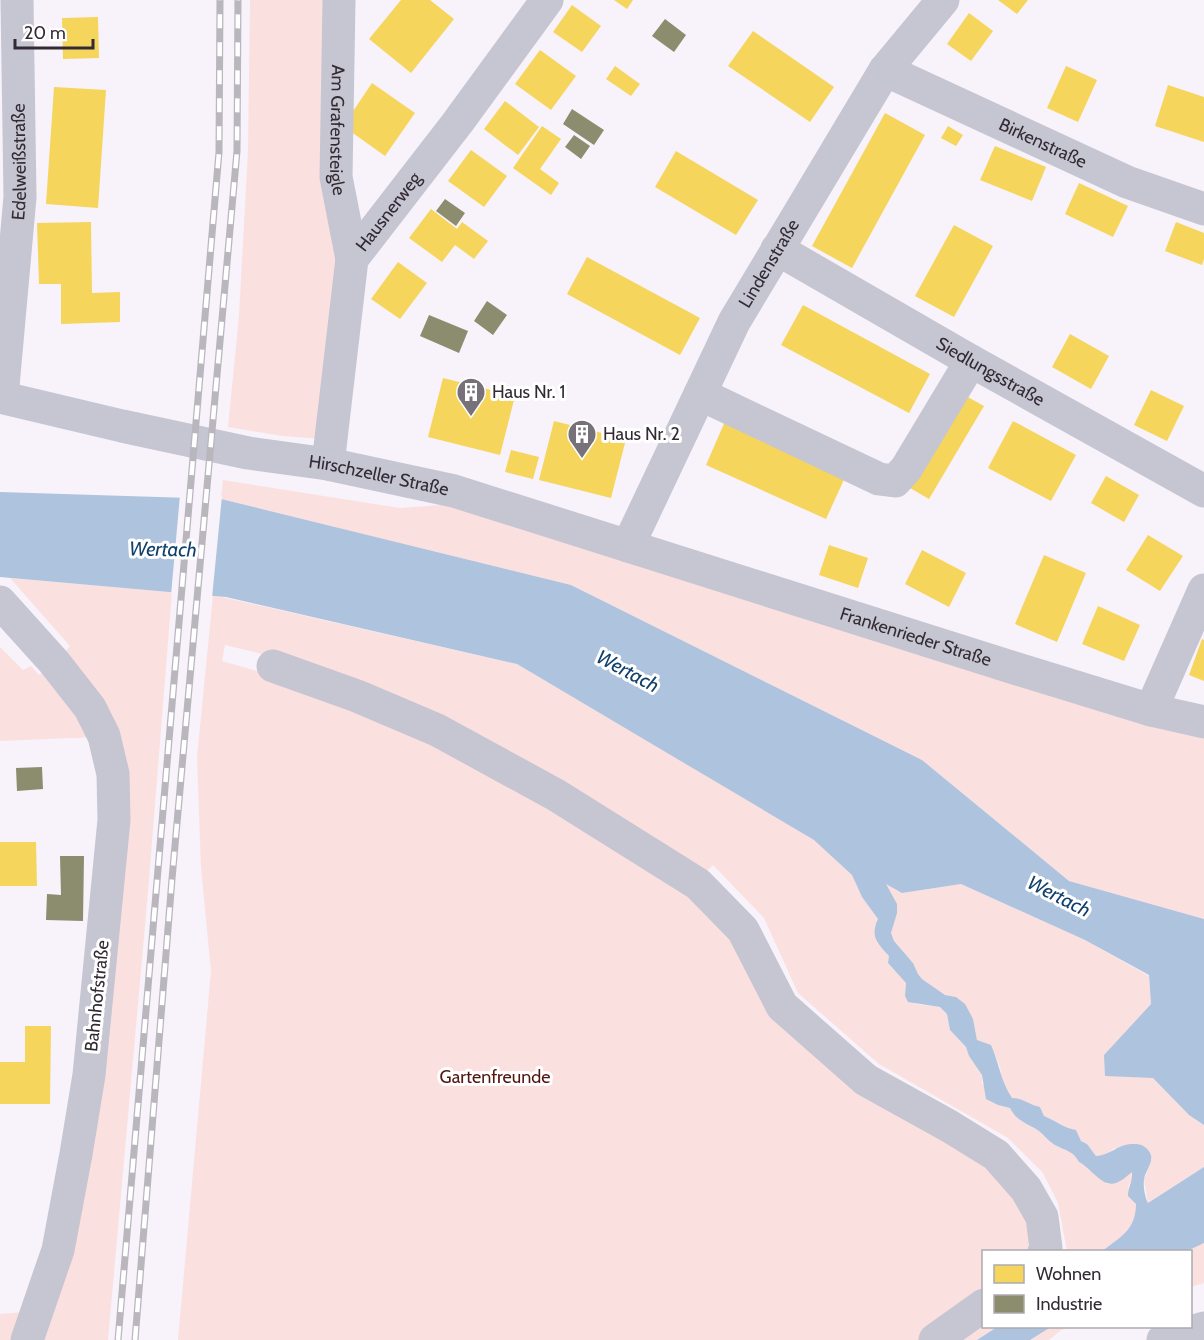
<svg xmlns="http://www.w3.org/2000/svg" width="1204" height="1340" font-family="Cabin,sans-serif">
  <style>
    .green { fill: #fbe0e0 }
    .water { fill: #aec3dd }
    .pier { fill: #f8f2fa }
    .homes { fill: #f6d55c }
    .industry { fill: #8c8c6e }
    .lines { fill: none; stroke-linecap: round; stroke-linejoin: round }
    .minor { stroke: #c6c5d2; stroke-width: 33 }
    .rail-casing { stroke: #b9b6be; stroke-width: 7 }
    .rail { stroke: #fff; stroke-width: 4.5; stroke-dasharray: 14; stroke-linecap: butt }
    .labels { text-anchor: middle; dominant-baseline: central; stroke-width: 6; stroke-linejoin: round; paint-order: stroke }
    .street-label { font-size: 18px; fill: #322b34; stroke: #fff }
    .poi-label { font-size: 18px; fill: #322b34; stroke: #fff; text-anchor: start }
    .park-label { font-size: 18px; fill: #521711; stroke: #fff }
    .water-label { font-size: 20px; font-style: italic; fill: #10406b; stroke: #fff }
  </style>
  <rect width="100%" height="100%" fill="#f8f2fa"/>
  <path class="green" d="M 250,0 L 334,0 L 345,260 L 324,439 L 282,436 L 228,427 L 239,316 L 248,150 Z
    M 223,480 L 400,508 L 454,504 L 1204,732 L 1204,919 L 1069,881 L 922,760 L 571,585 L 221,499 Z
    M 10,578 L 172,592 L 148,892 L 108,1340 L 38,1340 L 123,820 L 62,656 L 70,646 Z
    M 213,595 L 517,664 L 815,840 L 852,875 L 862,897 L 878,919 L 877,943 L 889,956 L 888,963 L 906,983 L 905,996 L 916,1004 L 940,1007 L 947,1014 L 950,1030 L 966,1047 L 969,1056 L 982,1075 L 982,1083 L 998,1105 L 1010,1108 C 1017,1122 1027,1123 1039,1131 C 1045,1136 1050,1143 1057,1146 C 1067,1151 1074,1152 1079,1162 C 1089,1166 1098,1177 1108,1184 L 1125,1177 L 1132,1171 L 1132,1178 L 1128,1187 L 1136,1204 L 1136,1218 L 1123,1236 L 1102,1251 L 1067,1251 L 1058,1203 L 1043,1173 L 1008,1138 L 879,1064 L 798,993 L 764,918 L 713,865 L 703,875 L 274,657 L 225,645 L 222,661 L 291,681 L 399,722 L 691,889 L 735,936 L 776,1012 L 946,1133 L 1023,1193 L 1037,1251 L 984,1252 L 983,1298 L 925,1340 L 178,1340 L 211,971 L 201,868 L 197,757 Z
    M 0,647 L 23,670 L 31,666 L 39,675 L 46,669 L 95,737 L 0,741 Z
    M 885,883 L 902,893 L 961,884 L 1085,940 L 1149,976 L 1151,1004 L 1104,1055 L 1153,1078 L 1189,1115 L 1204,1125 L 1204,1167 L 1148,1203 L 1144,1180 L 1152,1158 L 1114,1148 L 1106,1156 L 1096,1156 L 1087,1144 L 1081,1141 L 1076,1130 C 1064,1128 1056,1121 1044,1116 L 1040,1107 L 1012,1098 L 1003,1085 L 1000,1067 L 991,1046 L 977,1040 L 973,1019 L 956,997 L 945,995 L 922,979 L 918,974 L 913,963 L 894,941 L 891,933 L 893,924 Z
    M 1204,1243 L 1204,1283 L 1191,1287 L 1190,1252 L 1187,1251 Z
    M 26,1312 L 12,1340 L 0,1340 L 0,1314 Z
    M 983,1312 L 984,1326 L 997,1327 L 977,1340 L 944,1340 Z
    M 1051,1327 L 1071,1327 L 1061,1330 L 1049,1340 L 1030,1340 Z"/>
  <path class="water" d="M 0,492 L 221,499 L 571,585 L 922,760 L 1069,881 L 1204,919 L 1204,1125 L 1189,1115 L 1153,1078 L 1105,1076 L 1104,1055 L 1151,1004 L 1149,975 L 1085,940 L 961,884 L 902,893 L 886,884 L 897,904 L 897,913 L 891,933 L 894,941 L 913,963 L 918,974 L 922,979 L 945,995 L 956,997 L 965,1004 L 973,1019 L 977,1040 L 991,1045 C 999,1063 1001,1082 1012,1098 C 1023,1098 1029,1105 1040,1107 L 1044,1116 C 1056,1121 1064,1128 1076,1130 L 1081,1141 L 1087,1144 L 1096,1156 C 1112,1155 1118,1143 1135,1144 C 1140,1144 1145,1146 1148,1150 C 1157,1160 1145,1169 1144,1180 C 1143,1187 1145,1197 1148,1203 L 1204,1167 L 1204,1243 L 1187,1251 L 1102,1251 C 1121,1237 1136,1229 1136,1204 L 1128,1196 C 1128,1187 1133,1180 1132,1172 C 1128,1175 1122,1181 1116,1183 C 1102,1188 1090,1167 1079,1162 C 1074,1152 1067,1151 1057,1146 C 1050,1143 1045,1136 1039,1131 C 1027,1123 1017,1122 1010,1108 L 998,1105 L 986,1099 L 982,1075 L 969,1056 L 966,1047 L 950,1030 L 947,1014 L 940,1007 L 908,1002 L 905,996 L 906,983 L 888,963 L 889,956 C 877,943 870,936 878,919 L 862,897 L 852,875 L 814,840 L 517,664 L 226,597 L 0,577 Z
    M 997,1327 L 997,1326 L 1051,1327 L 1030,1340 L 977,1340 Z"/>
  <path class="pier" d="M 180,495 L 222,496 L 212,598 L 171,595 Z"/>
  <path class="homes" d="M 401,0 L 430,0 L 454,19 L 411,73 L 369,39 Z
    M 614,0 L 633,0 L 627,9 Z
    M 998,0 L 1028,0 L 1017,14 Z
    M 572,5 L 601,26 L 582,52 L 553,32 Z
    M 969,13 L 993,31 L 971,61 L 947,44 Z
    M 98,17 L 99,58 L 63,59 L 62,18 Z
    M 753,31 L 834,87 L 810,122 L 728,66 Z
    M 540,50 L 576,76 L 551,110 L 515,84 Z
    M 615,66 L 640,84 L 631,96 L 606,79 Z
    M 1066,66 L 1097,80 L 1078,122 L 1047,108 Z
    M 372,83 L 415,113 L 385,156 L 343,126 Z
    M 1168,85 L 1204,97 L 1204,142 L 1155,126 Z
    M 54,87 L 106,90 L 98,208 L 46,204 Z
    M 505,101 L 539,127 L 518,155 L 484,129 Z
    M 885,113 L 925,135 L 852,268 L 812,246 Z
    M 542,126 L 561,139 L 540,169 L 559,183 L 551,195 L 513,168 Z
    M 948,126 L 963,135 L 956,146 L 941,138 Z
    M 995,146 L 1046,167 L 1032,201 L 980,180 Z
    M 471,150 L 507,176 L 484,207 L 448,181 Z
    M 676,151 L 758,200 L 736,235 L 655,187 Z
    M 1079,183 L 1128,206 L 1113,237 L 1065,214 Z
    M 431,209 L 457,229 L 462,222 L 488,241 L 474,259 L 455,245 L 442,262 L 409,238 Z
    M 91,222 L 92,293 L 120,292 L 120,322 L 61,324 L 61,284 L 39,284 L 37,223 Z
    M 1176,222 L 1204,233 L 1204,259 L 1202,265 L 1165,251 Z
    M 954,225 L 993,246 L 954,317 L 915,296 Z
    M 587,257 L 700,318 L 680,355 L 567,294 Z
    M 398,262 L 427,283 L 400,319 L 371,299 Z
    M 803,305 L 930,374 L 909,413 L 781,345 Z
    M 1070,334 L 1109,356 L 1091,389 L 1052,367 Z
    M 443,378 L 515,396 L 500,455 L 428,437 Z
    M 1151,390 L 1184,406 L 1167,441 L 1134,425 Z
    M 964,395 L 984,406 L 929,499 L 910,488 Z
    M 726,419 L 847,473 L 826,519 L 706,465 Z
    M 554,421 L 626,439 L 611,498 L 539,480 Z
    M 1013,421 L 1076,455 L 1051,501 L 988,468 Z
    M 511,450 L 539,457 L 533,479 L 505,472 Z
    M 1106,476 L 1139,495 L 1124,522 L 1091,503 Z
    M 1148,535 L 1183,556 L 1160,591 L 1126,570 Z
    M 829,545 L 868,558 L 858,588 L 819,575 Z
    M 922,550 L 966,573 L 949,607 L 905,584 Z
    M 1044,555 L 1086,573 L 1057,642 L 1015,624 Z
    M 1098,606 L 1140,625 L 1124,661 L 1082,644 Z
    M 1202,639 L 1204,640 L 1204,681 L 1189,675 Z
    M 0,842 L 36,842 L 37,886 L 0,886 Z
    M 25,1026 L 51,1026 L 50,1104 L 0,1104 L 0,1062 L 25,1062 Z"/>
  <path class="industry" d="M 665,19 L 686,35 L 674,52 L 652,36 Z
    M 572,109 L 604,130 L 594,145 L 563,124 Z
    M 574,135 L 590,146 L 581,159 L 565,147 Z
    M 445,199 L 465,213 L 456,226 L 436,211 Z
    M 487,301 L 507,315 L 493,335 L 474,321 Z
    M 429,315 L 468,331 L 459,353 L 420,336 Z
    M 42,767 L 43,789 L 17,791 L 16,768 Z
    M 60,856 L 84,856 L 83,921 L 46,920 L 47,894 L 61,895 Z"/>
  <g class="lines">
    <g class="minor">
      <path id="s1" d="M 339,0 L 336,177 L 352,259"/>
      <path id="s2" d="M 885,70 L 1127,182 L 1204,209"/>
      <path id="s3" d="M 777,249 L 971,361 L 1204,491"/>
      <path d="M 700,394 L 879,479 L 895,481 L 906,469 L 971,361"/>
      <path id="s4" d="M 0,397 L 122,426 L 248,453 L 328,464 L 454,491 L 1011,667 L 1151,710 L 1204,722"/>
      <path id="s5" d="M 2,397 L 20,197 L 17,0"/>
      <path id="s6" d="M 328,464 L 352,259 L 458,122 L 547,0"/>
      <path id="s7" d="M 628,546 L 734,322 L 885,70 L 943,0"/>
      <path d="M 0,602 L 54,662 L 90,708 L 104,736 L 113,774 L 114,820 L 89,1075 L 76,1154 L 58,1250 L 27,1340"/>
      <path d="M 273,666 L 357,696 L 437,730 L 556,795 L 698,884 L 743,930 L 782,1006 L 866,1080 L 949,1126 L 996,1155 L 1026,1189 L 1042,1217 L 1046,1248 L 1044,1252"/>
      <path d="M 1151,710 L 1204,590"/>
      <path d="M 935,1340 L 984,1305"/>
      <path d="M 1163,1340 L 1204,1328"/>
    </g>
    <g class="rail-casing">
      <path id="rail" d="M 118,1340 L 219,152 L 220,0
        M 135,1340 L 172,879 L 237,151 L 238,0"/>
    </g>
    <use href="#rail" class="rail"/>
  </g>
  <defs>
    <g id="building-pin" transform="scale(1.5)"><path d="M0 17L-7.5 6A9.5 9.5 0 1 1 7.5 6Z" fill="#777179" stroke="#fff"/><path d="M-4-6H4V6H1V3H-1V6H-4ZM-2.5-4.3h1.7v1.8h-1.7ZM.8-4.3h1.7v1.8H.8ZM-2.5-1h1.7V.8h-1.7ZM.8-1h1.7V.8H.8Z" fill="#fff"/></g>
  </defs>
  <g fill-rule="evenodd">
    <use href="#building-pin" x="471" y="392"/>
    <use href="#building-pin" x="582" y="434"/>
  </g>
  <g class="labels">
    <g class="street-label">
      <text stroke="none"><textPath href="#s1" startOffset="130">Am Grafensteigle</textPath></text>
      <text stroke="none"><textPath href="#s2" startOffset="174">Birkenstraße</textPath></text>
      <text stroke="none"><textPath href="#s5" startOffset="236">Edelweißstraße</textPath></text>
      <text stroke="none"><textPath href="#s6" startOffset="266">Hausnerweg</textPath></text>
      <text stroke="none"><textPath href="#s7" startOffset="316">Lindenstraße</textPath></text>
      <text stroke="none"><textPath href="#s3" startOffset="246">Siedlungsstraße</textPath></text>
      <text stroke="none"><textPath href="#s4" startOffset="387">Hirschzeller Straße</textPath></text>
      <text stroke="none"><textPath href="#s4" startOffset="948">Frankenrieder Straße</textPath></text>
      <text transform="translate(97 996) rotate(-84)">Bahnhofstraße</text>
    </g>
    <g class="poi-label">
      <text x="492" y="392">Haus Nr. 1</text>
      <text x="603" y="434">Haus Nr. 2</text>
    </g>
    <g class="park-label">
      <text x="495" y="1077">Gartenfreunde</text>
    </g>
    <g class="water-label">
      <text transform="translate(163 549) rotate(1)">Wertach</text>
      <text transform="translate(628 671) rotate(28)">Wertach</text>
      <text transform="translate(1059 896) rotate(27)">Wertach</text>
    </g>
  </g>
  <rect x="982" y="1250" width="210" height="78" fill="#ffffff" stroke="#adaaae" stroke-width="1.5"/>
  <rect x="994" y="1265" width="30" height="18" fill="#f6d55c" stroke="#adaaae" stroke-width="1.5"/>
  <text x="1036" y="1280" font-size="18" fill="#322b34">Wohnen</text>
  <rect x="994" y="1295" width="30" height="18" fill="#8c8c6e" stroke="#adaaae" stroke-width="1.5"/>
  <text x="1036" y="1310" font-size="18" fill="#322b34">Industrie</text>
  <path d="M15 39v9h78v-9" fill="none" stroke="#322b34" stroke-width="3"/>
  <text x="24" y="39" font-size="18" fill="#322b34" stroke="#ffffff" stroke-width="4.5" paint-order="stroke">20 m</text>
</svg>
